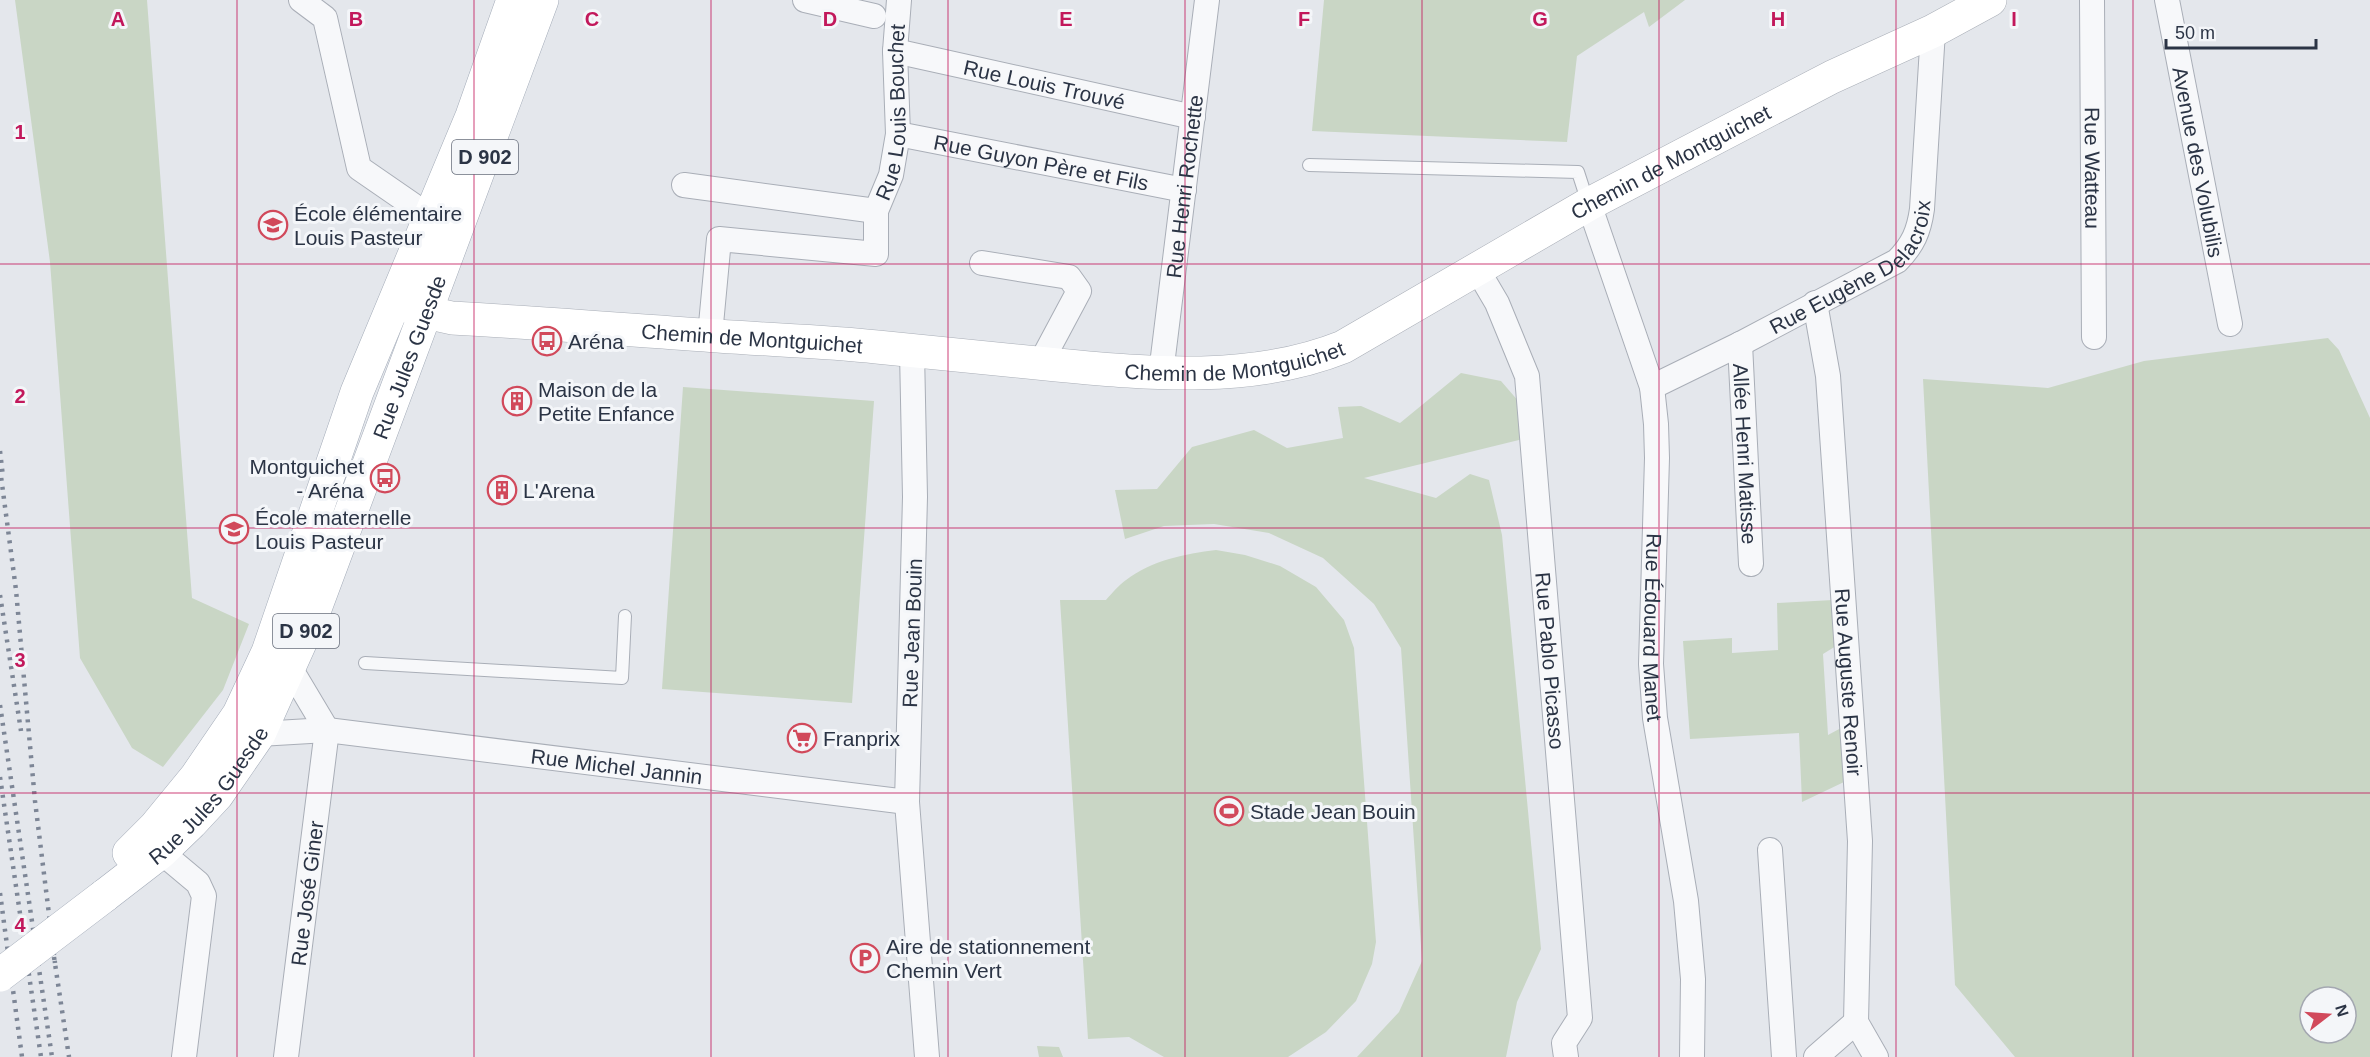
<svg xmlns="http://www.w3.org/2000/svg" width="2370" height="1057" font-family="Arial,sans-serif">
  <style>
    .green { fill: #c9d6c5; fill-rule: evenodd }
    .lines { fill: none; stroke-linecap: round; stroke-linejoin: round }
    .lane-casing { stroke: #a9aeb7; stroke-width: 14 }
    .street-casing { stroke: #a9aeb7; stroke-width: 26 }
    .secondary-casing { stroke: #a9aeb7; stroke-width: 34 }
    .primary-casing { stroke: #a3abb8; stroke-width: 34 }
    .lane { stroke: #f7f8fa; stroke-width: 12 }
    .street { stroke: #f7f8fa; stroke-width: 24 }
    .secondary { stroke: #fff; stroke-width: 33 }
    .primary { stroke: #fff; stroke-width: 33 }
    .rail { stroke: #7d8696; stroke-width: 4.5; stroke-dasharray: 3 6; stroke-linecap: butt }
    .primary-bridge-casing { stroke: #a3abb8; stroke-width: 34; stroke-linecap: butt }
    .primary-bridge { stroke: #fff; stroke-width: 33 }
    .grid { fill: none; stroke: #c2185b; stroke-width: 1.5; stroke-opacity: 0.55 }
    .labels { text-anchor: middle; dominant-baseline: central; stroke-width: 6; stroke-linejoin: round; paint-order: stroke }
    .shield { fill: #f4f6f9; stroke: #676e7b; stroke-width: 1.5 }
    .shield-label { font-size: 20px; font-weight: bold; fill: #2b3445 }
    .street-label { font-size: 21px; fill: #2b3445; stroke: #f4f6f9 }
    .poi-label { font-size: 21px; fill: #2b3445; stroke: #f4f6f9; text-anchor: start }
    .grid-label { font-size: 20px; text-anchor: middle; font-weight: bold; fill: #c2185b; stroke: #f4f6f9; stroke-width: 6; stroke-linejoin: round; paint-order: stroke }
  </style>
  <rect width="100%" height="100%" fill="#e4e7ec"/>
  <path class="green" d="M 15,0 L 147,0 L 192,598 L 249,624 L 223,690 L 163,767 L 132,748 L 80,658 L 50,262 Z
    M 1324,0 L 1685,0 L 1649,27 L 1644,12 L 1577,56 L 1567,142 L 1312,131 Z
    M 2328,338 L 2339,350 L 2370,418 L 2370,1057 L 2015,1057 L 1955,985 L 1923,379 L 2048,388 L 2144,361 ZM 2310,997 L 2346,997 L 2346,1033 L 2310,1033 Z
    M 1461,373 L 1501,381 L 1520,403 L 1523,439 L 1364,478 L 1436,498 L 1470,474 L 1489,480 L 1502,535 L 1541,949 L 1517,1002 L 1506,1057 L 1357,1057 L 1399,1012 L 1422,961 L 1401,648 L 1374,604 L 1323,558 L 1269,533 L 1214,524 L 1164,526 L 1125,539 L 1115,490 L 1157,489 L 1192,447 L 1254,430 L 1287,448 L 1343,438 L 1338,407 L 1361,406 L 1400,423 Z
    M 683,387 L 874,401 L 852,703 L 662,689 Z
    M 1216,550 L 1245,555 L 1280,566 L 1316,587 L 1344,620 L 1354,648 L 1376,942 L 1372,964 L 1356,1001 L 1326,1032 L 1288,1057 L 1164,1057 L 1129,1037 L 1088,1039 L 1060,600 L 1106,600 C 1112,593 1119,585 1126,580 C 1152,560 1185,554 1216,550 Z
    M 1833,600 L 1836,646 L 1823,654 L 1828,735 L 1841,728 L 1844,782 L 1802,802 L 1799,733 L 1690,739 L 1683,641 L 1732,638 L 1732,653 L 1778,650 L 1777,603 Z
    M 1037,1046 L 1059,1047 L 1063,1057 L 1039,1057 Z"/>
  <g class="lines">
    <g class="lane-casing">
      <path id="lane" d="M 1309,165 L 1578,172 L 1588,203
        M 365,663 L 622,678 L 625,616"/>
    </g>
    <g class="street-casing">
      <g id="street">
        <path d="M 301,0 L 325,18 L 359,168 L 430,217"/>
        <path d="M 805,0 L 874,16"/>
        <path id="s1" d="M 2092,0 L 2094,337"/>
        <path id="s2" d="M 2167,0 L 2230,324"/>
        <path id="s3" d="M 895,51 L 1193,117"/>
        <path id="s4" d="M 898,134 L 1184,190"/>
        <path d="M 684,185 L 876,211"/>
        <path id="s5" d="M 1589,204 L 1652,387 L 1656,424 L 1657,458 L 1651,664 L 1655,718 L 1686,901 L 1693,979 L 1692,1057"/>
        <path d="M 982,263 L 1069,277 L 1079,291 L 1040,364"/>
        <path id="s6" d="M 1477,269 L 1497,303 L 1527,376 L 1580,1018 L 1564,1043 L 1566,1057"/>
        <path id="s7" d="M 1815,303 L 1828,376 L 1860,841 L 1856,1022 L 1876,1057"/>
        <path id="s8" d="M 710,335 L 719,239 L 876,254 L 876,211 L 891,175 L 898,134 L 895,51 L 899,0"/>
        <path id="s9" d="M 1740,344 L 1751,564"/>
        <path d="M 912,352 L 915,497 L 907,802 L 927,1057"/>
        <path id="s10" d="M 1161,373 L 1207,0"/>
        <path id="s11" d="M 1652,387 L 1740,344 L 1897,261 C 1913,245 1919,231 1922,209 L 1933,31"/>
        <path d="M 290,668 L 327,730"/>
        <path id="s12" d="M 259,734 L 327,730 L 907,802"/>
        <path d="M 1770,850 L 1784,1057"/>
        <path d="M 161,852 L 198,883 L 204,896 L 184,1057"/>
        <path id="s13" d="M 286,1057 L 327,730"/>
        <path d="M 1816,1057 L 1856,1022"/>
      </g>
    </g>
    <g class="secondary-casing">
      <g id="secondary">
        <path id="s14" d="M 398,302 L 425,312 L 452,318 C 541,323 630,330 718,336 C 771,340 824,341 877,347 C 937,353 997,359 1057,365 C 1151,374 1253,383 1343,347 L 1589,204 L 1832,77 L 1933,31 L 1990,0"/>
      </g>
    </g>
    <g class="primary-casing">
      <g id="primary">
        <path d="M 129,853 L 155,827 L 196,777 L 239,714 L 268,652 L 357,392 L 472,116 L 513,0"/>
        <path id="s15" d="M 104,896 L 161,852 L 191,823 L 217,795 L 259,734 L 313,614 L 542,0"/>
      </g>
    </g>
    <use href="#lane" class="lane"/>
    <use href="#street" class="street"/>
    <use href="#secondary" class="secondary"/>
    <use href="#primary" class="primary"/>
    <path class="rail" d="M 0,451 L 3,477
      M 0,469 L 16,590 L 35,801 L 55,963
      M 0,595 L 21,731
      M 0,705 L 52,1057
      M 0,777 L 41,1057
      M 0,893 L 22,1057
      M 54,957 L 69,1057"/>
    <g class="primary-bridge-casing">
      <path id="primary-bridge" d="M 0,975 L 104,896"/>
    </g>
    <use href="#primary-bridge" class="primary-bridge"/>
  </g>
  <path class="grid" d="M 237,0 L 237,1057M 474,0 L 474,1057M 711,0 L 711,1057M 948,0 L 948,1057M 1185,0 L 1185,1057M 1422,0 L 1422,1057M 1659,0 L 1659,1057M 1896,0 L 1896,1057M 2133,0 L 2133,1057M 0,264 L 2370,264M 0,528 L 2370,528M 0,793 L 2370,793"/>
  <defs>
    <g id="school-ring" transform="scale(1.5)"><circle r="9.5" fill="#f4f6f9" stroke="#d1495b" stroke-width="1.5"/><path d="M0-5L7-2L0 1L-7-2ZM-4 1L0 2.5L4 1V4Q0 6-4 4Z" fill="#d1495b"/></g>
    <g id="bus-ring" transform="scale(1.5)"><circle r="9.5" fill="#f4f6f9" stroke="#d1495b" stroke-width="1.5"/><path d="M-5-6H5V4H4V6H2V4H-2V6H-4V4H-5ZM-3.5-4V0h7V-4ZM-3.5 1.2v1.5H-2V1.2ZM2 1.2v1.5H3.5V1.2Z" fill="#d1495b"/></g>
    <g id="building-ring" transform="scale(1.5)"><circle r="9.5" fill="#f4f6f9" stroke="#d1495b" stroke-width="1.5"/><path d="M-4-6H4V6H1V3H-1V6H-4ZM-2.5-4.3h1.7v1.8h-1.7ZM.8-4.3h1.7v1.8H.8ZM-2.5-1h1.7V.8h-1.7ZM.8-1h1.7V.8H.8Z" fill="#d1495b"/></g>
    <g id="supermarket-ring" transform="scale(1.5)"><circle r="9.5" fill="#f4f6f9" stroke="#d1495b" stroke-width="1.5"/><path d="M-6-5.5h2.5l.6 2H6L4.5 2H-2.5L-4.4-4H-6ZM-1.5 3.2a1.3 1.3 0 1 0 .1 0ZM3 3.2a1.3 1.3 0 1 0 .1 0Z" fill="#d1495b"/></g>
    <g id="stadium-ring" transform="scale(1.5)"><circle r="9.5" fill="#f4f6f9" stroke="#d1495b" stroke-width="1.5"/><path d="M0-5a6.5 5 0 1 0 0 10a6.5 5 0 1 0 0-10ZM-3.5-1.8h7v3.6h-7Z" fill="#d1495b"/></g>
    <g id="parking-ring" transform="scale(1.5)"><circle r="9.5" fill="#f4f6f9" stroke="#d1495b" stroke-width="1.5"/><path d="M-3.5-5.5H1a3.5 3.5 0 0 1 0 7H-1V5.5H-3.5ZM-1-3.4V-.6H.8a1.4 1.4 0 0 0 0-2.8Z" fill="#d1495b"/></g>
  </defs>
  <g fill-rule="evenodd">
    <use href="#school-ring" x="273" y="225"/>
    <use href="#bus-ring" x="547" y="341"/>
    <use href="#building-ring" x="517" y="401"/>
    <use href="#bus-ring" x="385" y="478"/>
    <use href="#building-ring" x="502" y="490"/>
    <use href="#school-ring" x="234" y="529"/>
    <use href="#supermarket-ring" x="802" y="738"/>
    <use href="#stadium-ring" x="1229" y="811"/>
    <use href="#parking-ring" x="865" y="958"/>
  </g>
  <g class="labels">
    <g class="shield">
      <rect x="452" y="140" width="66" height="34" rx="4.5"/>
      <rect x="273" y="614" width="66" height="34" rx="4.5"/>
    </g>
    <g class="shield-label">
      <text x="485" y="157">D 902</text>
      <text x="306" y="631">D 902</text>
    </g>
    <g class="street-label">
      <text stroke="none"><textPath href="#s3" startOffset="153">Rue Louis Trouvé</textPath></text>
      <text stroke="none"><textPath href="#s8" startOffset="399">Rue Louis Bouchet</textPath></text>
      <text stroke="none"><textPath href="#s4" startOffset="146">Rue Guyon Père et Fils</textPath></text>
      <text stroke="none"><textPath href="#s14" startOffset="1329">Chemin de Montguichet</textPath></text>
      <text stroke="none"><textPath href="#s2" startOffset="165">Avenue des Volubilis</textPath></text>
      <text stroke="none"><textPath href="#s1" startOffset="168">Rue Watteau</textPath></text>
      <text stroke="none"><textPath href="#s10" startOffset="188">Rue Henri Rochette</textPath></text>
      <text stroke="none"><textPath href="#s11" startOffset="238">Rue Eugène Delacroix</textPath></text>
      <text stroke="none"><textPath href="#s14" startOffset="357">Chemin de Montguichet</textPath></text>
      <text stroke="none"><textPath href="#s14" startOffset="842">Chemin de Montguichet</textPath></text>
      <text stroke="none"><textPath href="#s15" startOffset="632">Rue Jules Guesde</textPath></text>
      <text stroke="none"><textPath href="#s9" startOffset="110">Allée Henri Matisse</textPath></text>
      <text stroke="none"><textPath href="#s5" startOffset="434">Rue Édouard Manet</textPath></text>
      <text transform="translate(912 633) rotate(-88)">Rue Jean Bouin</text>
      <text stroke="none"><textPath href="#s6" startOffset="404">Rue Pablo Picasso</textPath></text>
      <text stroke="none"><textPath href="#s7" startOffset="381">Rue Auguste Renoir</textPath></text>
      <text stroke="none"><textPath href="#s12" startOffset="360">Rue Michel Jannin</textPath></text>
      <text stroke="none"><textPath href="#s15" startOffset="146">Rue Jules Guesde</textPath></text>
      <text stroke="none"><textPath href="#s13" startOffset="165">Rue José Giner</textPath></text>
    </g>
    <g class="poi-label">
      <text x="294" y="213">École élémentaire<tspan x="294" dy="24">Louis Pasteur</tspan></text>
      <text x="568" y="341">Aréna</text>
      <text x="538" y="389">Maison de la<tspan x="538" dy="24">Petite Enfance</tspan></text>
      <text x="364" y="466" text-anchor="end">Montguichet<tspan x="364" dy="24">- Aréna</tspan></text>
      <text x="523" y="490">L'Arena</text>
      <text x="255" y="517">École maternelle<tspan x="255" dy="24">Louis Pasteur</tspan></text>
      <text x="823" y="738">Franprix</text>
      <text x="1250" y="811">Stade Jean Bouin</text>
      <text x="886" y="946">Aire de stationnement<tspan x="886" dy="24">Chemin Vert</tspan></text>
    </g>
  </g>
  <g class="grid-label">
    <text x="118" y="26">A</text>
    <text x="356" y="26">B</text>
    <text x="592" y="26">C</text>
    <text x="830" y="26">D</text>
    <text x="1066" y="26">E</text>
    <text x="1304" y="26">F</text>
    <text x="1540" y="26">G</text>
    <text x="1778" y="26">H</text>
    <text x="2014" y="26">I</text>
    <text x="20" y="139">1</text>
    <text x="20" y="403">2</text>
    <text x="20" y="667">3</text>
    <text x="20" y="932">4</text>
  </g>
  <g transform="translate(2328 1015) rotate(73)"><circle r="28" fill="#f4f6f9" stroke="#a4a8b1" stroke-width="1.5"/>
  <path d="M0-4.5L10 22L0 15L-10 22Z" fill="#d1495b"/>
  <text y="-9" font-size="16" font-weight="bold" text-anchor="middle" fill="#2b3445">N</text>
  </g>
  <path d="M2166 39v9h150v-9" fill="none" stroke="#2b3445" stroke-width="3"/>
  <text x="2175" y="39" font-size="18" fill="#2b3445" stroke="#f4f6f9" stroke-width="4.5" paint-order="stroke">50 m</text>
</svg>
